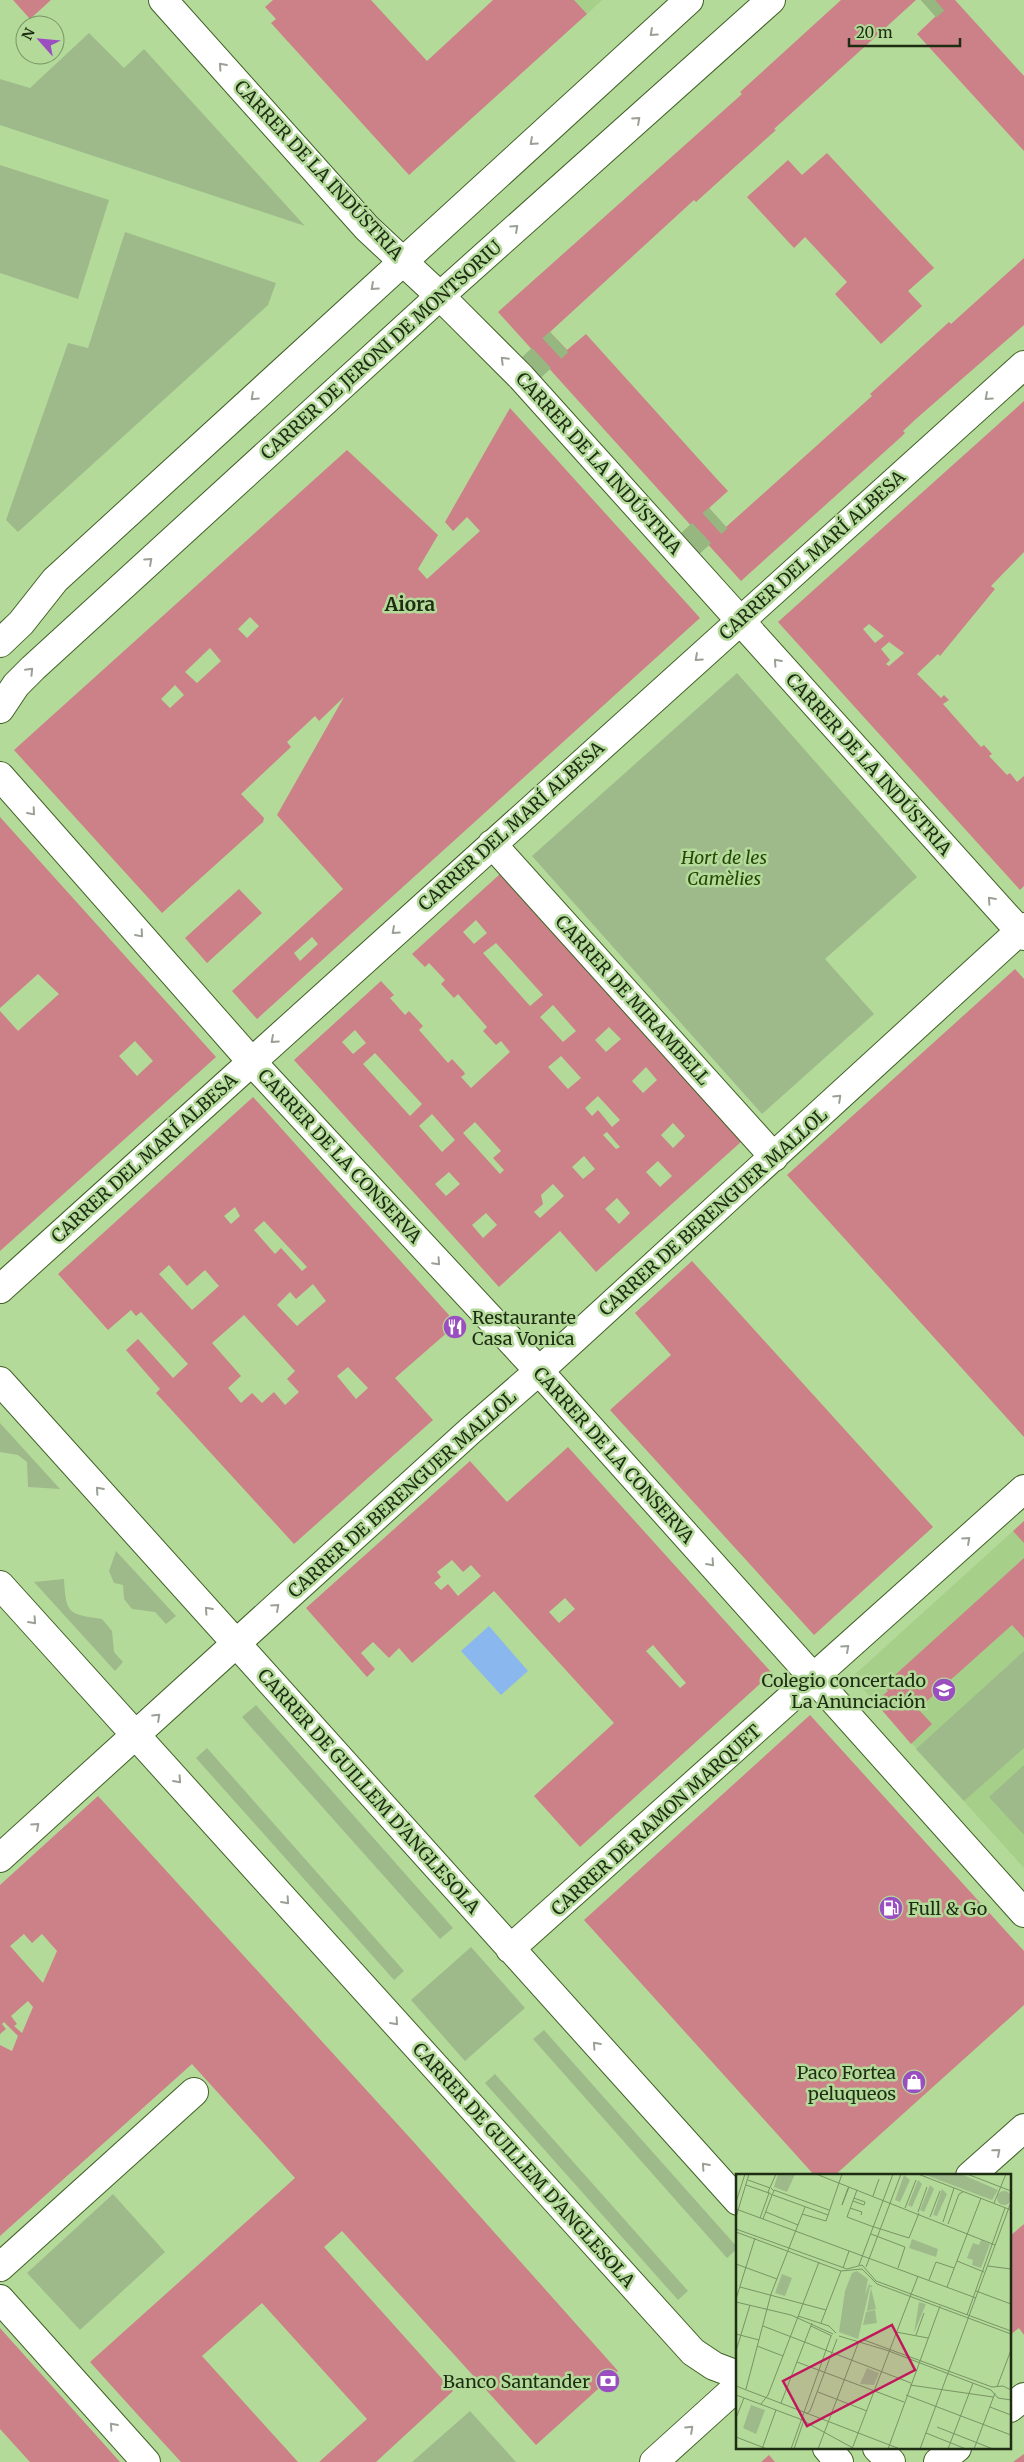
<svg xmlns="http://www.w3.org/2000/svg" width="1024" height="2462" font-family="Merriweather,serif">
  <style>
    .built { fill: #a6cf89 }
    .green { fill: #9eba8b }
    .water { fill: #89b7ee }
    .building { fill: #cc8087; fill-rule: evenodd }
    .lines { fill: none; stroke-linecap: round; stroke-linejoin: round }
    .street-tunnel { stroke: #96b77f; stroke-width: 28; stroke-dasharray: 28 14; stroke-linecap: butt }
    .street-casing { stroke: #406126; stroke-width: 30 }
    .secondary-casing { stroke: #406126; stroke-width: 30 }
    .primary-casing { stroke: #406126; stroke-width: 30 }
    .street { stroke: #fff; stroke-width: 28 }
    .secondary { stroke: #fff; stroke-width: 28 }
    .primary { stroke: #fff; stroke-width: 28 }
    .oneway { stroke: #9aa095 }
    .labels { text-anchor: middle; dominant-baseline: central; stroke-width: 5; stroke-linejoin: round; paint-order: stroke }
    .street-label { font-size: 18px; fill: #1e2c13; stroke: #b4da9a }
    .park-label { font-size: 18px; font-style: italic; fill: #274805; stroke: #b4da9a }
    .poi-label { font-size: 18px; fill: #1e2c13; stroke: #b4da9a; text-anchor: end }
    .neighbourhood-label { font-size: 19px; font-weight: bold; fill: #1e2c13; stroke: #b4da9a }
    .inset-road { fill: none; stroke: #789464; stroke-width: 1 }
    .view { fill: #c2185b; fill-opacity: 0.15; stroke: #c2185b; stroke-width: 2.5 }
    .inset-edge { fill: none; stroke: #1e2c13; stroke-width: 2.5 }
  </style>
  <rect width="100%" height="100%" fill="#b4da9a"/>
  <path class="built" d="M 574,0 L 602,0 L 587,14 Z
    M 1024,1521 L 1024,1868 L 852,1677 Z"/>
  <path class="green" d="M 89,33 L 124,68 L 144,49 L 305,226 L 0,125 L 0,79 L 30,88 Z
    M 0,165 L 109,200 L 78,299 L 0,273 Z
    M 125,232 L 276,283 L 268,305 L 18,532 L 6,520 L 68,343 L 88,348 Z
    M 737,673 L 917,877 L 825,959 L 874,1014 L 762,1114 L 532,856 Z
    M 0,1423 L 60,1489 L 28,1487 L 27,1462 L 18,1455 L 0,1452 Z
    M 116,1551 L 176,1616 L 166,1624 L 155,1612 L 132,1609 L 124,1599 L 123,1585 L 114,1583 L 109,1571 Z
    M 64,1579 C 66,1614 68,1614 102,1619 L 112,1631 L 114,1652 L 123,1662 L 115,1671 L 34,1582 Z
    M 1024,1651 L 1024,1748 L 964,1801 L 916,1749 Z
    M 256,1705 L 453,1928 L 440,1939 L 242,1717 Z
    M 207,1748 L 404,1971 L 394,1980 L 196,1758 Z
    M 1024,1765 L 1024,1835 L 989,1797 Z
    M 471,1947 L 525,2008 L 465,2061 L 411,2000 Z
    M 544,2030 L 738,2248 L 727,2258 L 533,2039 Z
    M 495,2074 L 688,2291 L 678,2300 L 485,2083 Z
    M 113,2194 L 165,2252 L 80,2330 L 27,2273 Z
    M 470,2411 L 516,2462 L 412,2462 Z"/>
  <path class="water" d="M 489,1626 L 528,1671 L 501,1695 L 461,1651 Z"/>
  <path class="building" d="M 13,0 L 51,0 L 30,19 Z
    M 273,0 L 371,0 L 427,61 L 493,0 L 574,0 L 587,14 L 409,175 L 271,23 L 276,19 L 265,7 Z
    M 841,0 L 916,0 L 774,129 L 776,130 L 696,202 L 694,200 L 550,332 L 567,350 L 586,334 L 715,477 L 728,491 L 709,508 L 726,527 L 872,396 L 870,394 L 949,322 L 951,324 L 1024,258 L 1024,325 L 917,418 L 903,431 L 905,433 L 901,437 L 741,581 L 498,312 L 742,94 L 740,92 Z
    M 921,0 L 955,0 L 1024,76 L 1024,151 L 917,34 L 936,16 Z
    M 827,153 L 934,268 L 908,291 L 922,306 L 881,344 L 835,294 L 847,282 L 805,237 L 794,248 L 747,197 L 788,160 L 802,175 Z
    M 1024,401 L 1024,552 L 991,586 L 995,589 L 940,656 L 938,654 L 917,674 L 941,698 L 944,695 L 949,700 L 943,704 L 981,747 L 984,745 L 992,754 L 989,756 L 1007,775 L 1010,773 L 1017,782 L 1024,776 L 1024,886 L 1020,890 L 778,622 ZM 869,624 L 884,636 L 875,643 L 863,629 ZM 889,642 L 904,653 L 889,666 L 886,664 L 890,660 L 881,649 Z
    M 510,408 L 700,618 L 257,1019 L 232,991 L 343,889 L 277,815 L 344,697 L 319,721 L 315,716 L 287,742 L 291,747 L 241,794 L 264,818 L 263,822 L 162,913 L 14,750 L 347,450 L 438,535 L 418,569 L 427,579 L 480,531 L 467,517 L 453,531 L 445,522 ZM 250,617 L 259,626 L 247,638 L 238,629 ZM 210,648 L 221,661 L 197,683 L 185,672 ZM 175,685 L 184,695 L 170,708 L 161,699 ZM 312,937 L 318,944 L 300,961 L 294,953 Z
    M 0,817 L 216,1057 L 0,1251 L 0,1011 L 18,1031 L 59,994 L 38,974 L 0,1008 ZM 135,1041 L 153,1061 L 137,1076 L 119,1056 Z
    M 500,874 L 742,1141 L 596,1272 L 560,1231 L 499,1287 L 294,1060 L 381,981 L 394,995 L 390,998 L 405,1015 L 409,1011 L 423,1026 L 419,1030 L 448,1063 L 452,1059 L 464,1072 L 465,1074 L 461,1077 L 471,1088 L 510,1052 L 501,1041 L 496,1045 L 483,1031 L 487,1027 L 458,994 L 454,998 L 441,984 L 445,980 L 429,963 L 425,967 L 412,954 ZM 476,920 L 487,933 L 474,944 L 463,932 ZM 496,943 L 543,995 L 530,1006 L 483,953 ZM 553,1005 L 576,1031 L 563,1042 L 540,1017 ZM 609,1027 L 621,1039 L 606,1052 L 595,1040 ZM 355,1030 L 366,1043 L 353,1054 L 342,1042 ZM 375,1053 L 422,1104 L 410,1116 L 363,1064 ZM 561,1056 L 581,1078 L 568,1089 L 548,1067 ZM 646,1067 L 657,1080 L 643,1093 L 632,1081 ZM 598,1096 L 620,1120 L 612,1127 L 598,1110 L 592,1116 L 585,1108 ZM 432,1114 L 455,1140 L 442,1152 L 419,1126 ZM 475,1122 L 501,1151 L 493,1158 L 504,1170 L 500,1174 L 463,1133 ZM 673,1123 L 685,1136 L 673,1148 L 661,1135 ZM 607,1132 L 620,1147 L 616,1149 L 603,1135 ZM 584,1156 L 595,1169 L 583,1179 L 572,1167 ZM 658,1161 L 672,1176 L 660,1187 L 646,1172 ZM 449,1172 L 460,1184 L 446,1196 L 435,1184 ZM 553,1184 L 564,1196 L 540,1218 L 534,1212 L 543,1204 L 541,1195 ZM 617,1198 L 630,1213 L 619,1224 L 605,1209 ZM 486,1213 L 497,1225 L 483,1238 L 472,1225 Z
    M 239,889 L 262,913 L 207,963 L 185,938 Z
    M 1015,969 L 1024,979 L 1024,1437 L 787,1175 Z
    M 253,1097 L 457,1324 L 395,1378 L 433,1420 L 294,1544 L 156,1393 L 160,1389 L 126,1350 L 138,1339 L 173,1378 L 188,1364 L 141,1312 L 136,1316 L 131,1310 L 108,1330 L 58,1274 ZM 235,1207 L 240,1216 L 231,1224 L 224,1216 ZM 264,1221 L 307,1267 L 302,1271 L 281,1248 L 275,1254 L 254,1230 ZM 169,1265 L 187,1286 L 205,1270 L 219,1286 L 192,1310 L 159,1274 ZM 313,1284 L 326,1301 L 297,1326 L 277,1305 L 290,1292 L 296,1299 ZM 244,1315 L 295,1371 L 287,1379 L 299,1392 L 285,1405 L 274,1392 L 262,1403 L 252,1393 L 241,1403 L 228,1388 L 241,1376 L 212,1343 ZM 348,1367 L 368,1388 L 356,1399 L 337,1376 Z
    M 692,1261 L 933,1527 L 814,1635 L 610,1410 L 671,1355 L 635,1313 Z
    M 568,1447 L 772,1673 L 580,1847 L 534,1796 L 614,1723 L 494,1591 L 412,1663 L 399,1648 L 389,1658 L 373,1642 L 361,1653 L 375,1669 L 367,1677 L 306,1608 L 470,1461 L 507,1502 ZM 452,1560 L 463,1572 L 471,1565 L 481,1576 L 458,1596 L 448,1584 L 441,1590 L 434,1583 L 441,1577 L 437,1572 ZM 565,1598 L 575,1609 L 559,1623 L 549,1612 ZM 653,1645 L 686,1683 L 680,1688 L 646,1651 Z
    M 1024,1521 L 1024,1543 L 1013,1531 Z
    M 1024,1558 L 1024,1638 L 1012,1625 L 918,1709 L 932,1724 L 911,1744 L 875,1702 L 888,1691 L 884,1685 Z
    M 810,1715 L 1024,1951 L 1024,2005 L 834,2176 L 815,2176 L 584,1920 Z
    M 98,1796 L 411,2139 L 618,2371 L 536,2445 L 342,2231 L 324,2247 L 453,2391 L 376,2462 L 319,2462 L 367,2419 L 262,2303 L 202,2356 L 298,2462 L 181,2462 L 137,2414 L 90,2362 L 295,2178 L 192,2064 L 0,2236 L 0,2045 L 12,2051 L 18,2036 L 4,2022 L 2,2024 L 6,2029 L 0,2034 L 0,1885 ZM 24,1934 L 32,1943 L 42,1934 L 57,1951 L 43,1983 L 10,1946 ZM 28,2001 L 33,2007 L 22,2033 L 14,2026 L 17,2024 L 11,2016 Z
    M 1024,2224 L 1024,2335 L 1019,2328 L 1010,2335 L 1010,2236 Z
    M 0,2328 L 120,2462 L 30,2462 L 0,2429 Z
    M 1024,2454 L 1024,2462 L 1013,2462 Z
    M 769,2455 L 775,2462 L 761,2462 Z"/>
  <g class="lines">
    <path class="street-tunnel" d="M 927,7 L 935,0
      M 521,377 L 559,342
      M 681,552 L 718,518"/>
    <g class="street-casing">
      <path id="street" d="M 163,0 L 367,228 L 440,296 L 521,377 L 1024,936
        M 0,643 L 21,623 L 55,580 L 689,0
        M 0,709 L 16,685 L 33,668 L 440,296 L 771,0
        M 0,776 L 251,1061 L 539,1371 L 1024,1913
        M 492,844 L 774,1157
        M 0,1289 L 1024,365
        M 0,1381 L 738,2201
        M 0,1585 L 693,2352 L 714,2366 L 738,2375
        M 0,1858 L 471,1430 L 539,1371 L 1024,927
        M 510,1949 L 1024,1489
        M 0,2267 L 194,2092
        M 0,2299 L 146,2462"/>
    </g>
    <g class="secondary-casing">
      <path id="secondary" d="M 1010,2408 L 1024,2397
        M 827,2448 L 839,2462
        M 877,2448 L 891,2462
        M 938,2462 L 957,2448"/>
    </g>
    <g class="primary-casing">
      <path id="primary" d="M 970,2176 L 1024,2128
        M 654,2462 L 738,2386"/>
    </g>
    <use href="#street" class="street"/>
    <use href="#secondary" class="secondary"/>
    <use href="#primary" class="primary"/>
  </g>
  <defs><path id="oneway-chevron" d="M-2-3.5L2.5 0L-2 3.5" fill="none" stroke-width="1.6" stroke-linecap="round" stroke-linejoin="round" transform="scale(1.25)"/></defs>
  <g class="oneway">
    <use href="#oneway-chevron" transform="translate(653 33) rotate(138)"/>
    <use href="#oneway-chevron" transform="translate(222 66) rotate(-132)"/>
    <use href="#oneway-chevron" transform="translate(637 120) rotate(-42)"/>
    <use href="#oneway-chevron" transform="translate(533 142) rotate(138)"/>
    <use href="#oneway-chevron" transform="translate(515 228) rotate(-42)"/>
    <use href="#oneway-chevron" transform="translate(374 287) rotate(138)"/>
    <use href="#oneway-chevron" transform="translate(504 360) rotate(-135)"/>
    <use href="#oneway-chevron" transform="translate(254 397) rotate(137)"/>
    <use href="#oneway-chevron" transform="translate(988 397) rotate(138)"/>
    <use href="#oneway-chevron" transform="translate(149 561) rotate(-42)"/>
    <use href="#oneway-chevron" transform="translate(698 658) rotate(138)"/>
    <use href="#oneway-chevron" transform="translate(777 662) rotate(-132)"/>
    <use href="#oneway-chevron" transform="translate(30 671) rotate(-46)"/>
    <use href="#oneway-chevron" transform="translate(32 812) rotate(49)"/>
    <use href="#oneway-chevron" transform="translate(991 900) rotate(-132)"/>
    <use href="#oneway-chevron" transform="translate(395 931) rotate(138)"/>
    <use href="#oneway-chevron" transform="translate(140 934) rotate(49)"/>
    <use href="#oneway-chevron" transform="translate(274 1040) rotate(138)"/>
    <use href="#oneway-chevron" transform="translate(838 1098) rotate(-43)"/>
    <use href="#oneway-chevron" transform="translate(437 1262) rotate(47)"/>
    <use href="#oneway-chevron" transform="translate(99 1490) rotate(-132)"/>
    <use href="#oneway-chevron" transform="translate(967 1540) rotate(-42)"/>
    <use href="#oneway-chevron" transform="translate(711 1563) rotate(48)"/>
    <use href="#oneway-chevron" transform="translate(276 1607) rotate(-42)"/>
    <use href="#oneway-chevron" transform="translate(208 1610) rotate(-132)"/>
    <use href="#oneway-chevron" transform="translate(33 1621) rotate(48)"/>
    <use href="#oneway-chevron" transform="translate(846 1648) rotate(-42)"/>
    <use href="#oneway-chevron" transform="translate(157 1717) rotate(-43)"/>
    <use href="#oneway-chevron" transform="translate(178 1780) rotate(48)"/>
    <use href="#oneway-chevron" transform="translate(36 1826) rotate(-42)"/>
    <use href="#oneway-chevron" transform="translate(286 1901) rotate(48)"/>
    <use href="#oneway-chevron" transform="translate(395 2022) rotate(48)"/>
    <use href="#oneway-chevron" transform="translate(596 2045) rotate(-132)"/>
    <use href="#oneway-chevron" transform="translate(997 2152) rotate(-41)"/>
    <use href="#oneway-chevron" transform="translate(705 2166) rotate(-132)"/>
    <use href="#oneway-chevron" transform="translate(113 2426) rotate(-132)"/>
    <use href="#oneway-chevron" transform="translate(690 2429) rotate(-43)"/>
  </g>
  <defs>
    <g id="restaurant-disc" transform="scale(1.25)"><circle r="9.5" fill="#9b4ec0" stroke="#b4da9a"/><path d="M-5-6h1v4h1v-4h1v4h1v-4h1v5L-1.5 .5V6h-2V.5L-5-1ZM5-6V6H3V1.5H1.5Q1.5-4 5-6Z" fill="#fff"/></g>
    <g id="school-disc" transform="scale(1.25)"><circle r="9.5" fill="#9b4ec0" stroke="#b4da9a"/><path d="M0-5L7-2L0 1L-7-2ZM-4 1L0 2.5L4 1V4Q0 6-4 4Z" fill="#fff"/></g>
    <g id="fuel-disc" transform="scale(1.25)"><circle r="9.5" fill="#9b4ec0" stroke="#b4da9a"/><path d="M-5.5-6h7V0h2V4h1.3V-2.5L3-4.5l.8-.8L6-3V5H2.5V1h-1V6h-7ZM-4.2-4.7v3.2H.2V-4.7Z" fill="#fff"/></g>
    <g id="shop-disc" transform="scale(1.25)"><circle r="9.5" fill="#9b4ec0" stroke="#b4da9a"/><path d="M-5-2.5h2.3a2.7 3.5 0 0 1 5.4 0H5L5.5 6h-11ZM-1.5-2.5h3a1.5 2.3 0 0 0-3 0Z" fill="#fff"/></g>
    <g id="bank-disc" transform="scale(1.25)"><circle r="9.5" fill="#9b4ec0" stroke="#b4da9a"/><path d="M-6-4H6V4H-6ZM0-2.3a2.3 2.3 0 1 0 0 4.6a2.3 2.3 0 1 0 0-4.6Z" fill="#fff"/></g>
  </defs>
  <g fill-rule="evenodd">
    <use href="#restaurant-disc" x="455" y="1327"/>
    <use href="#school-disc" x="944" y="1690"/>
    <use href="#fuel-disc" x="891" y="1908"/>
    <use href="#shop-disc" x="914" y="2082"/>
    <use href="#bank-disc" x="608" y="2381"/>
  </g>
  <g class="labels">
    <g class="street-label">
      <text transform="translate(319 170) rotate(47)">CARRER DE LA INDÚSTRIA</text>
      <text transform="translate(381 350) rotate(-42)">CARRER DE JERONI DE MONTSORIU</text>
      <text transform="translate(599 463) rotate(48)">CARRER DE LA INDÚSTRIA</text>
      <text transform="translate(812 555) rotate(-42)">CARRER DEL MARÍ ALBESA</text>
      <text transform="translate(869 764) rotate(48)">CARRER DE LA INDÚSTRIA</text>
      <text transform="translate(511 826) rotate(-42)">CARRER DEL MARÍ ALBESA</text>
      <text transform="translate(633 1000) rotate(48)">CARRER DE MIRAMBELL</text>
      <text transform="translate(340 1156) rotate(47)">CARRER DE LA CONSERVA</text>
      <text transform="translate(144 1158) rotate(-42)">CARRER DEL MARÍ ALBESA</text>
      <text transform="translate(713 1212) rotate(-42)">CARRER DE BERENGUER MALLOL</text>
      <text transform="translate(614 1455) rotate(48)">CARRER DE LA CONSERVA</text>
      <text transform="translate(402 1494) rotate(-42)">CARRER DE BERENGUER MALLOL</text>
      <text transform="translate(369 1791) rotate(48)">CARRER DE GUILLEM D'ANGLESOLA</text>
      <text transform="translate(656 1820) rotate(-42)">CARRER DE RAMON MARQUET</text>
      <text transform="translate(524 2165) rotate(48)">CARRER DE GUILLEM D'ANGLESOLA</text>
    </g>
    <g class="park-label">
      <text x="724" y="857">Hort de les<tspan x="724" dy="21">Camèlies</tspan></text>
    </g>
    <g class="poi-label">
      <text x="472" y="1317" text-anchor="start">Restaurante<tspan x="472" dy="21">Casa Vonica</tspan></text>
      <text x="926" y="1680">Colegio concertado<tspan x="926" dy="21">La Anunciación</tspan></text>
      <text x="908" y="1908" text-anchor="start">Full &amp; Go</text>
      <text x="896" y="2072">Paco Fortea<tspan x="896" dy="21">peluqueos</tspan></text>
      <text x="590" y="2381">Banco Santander</text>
    </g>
    <g class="neighbourhood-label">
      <text x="410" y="604">Aiora</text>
    </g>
  </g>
  <g transform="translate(736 2174)">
    <rect width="275" height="275" fill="#b4da9a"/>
    <path d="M 42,0 L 59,0 L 51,18 L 38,13 ZM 187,0 L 225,0 L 262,16 L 256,26 ZM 168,1 L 174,6 L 164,28 L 159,26 ZM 182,6 L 186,10 L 176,33 L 172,31 ZM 194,11 L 198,15 L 188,38 L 184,36 ZM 206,15 L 211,20 L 201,42 L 197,41 ZM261 24a7 7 0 1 1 14 0a7 7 0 1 1-14 0ZM 176,65 L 202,75 L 200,83 L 173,74 ZM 245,66 L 254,70 L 245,94 L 236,91 L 237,86 L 231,84 L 237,69 L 243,71 ZM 121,97 L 132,105 L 129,121 L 133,110 L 137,113 L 134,113 L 122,165 L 103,158 L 109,117 L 116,99 ZM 46,100 L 56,104 L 49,122 L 39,119 ZM 135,114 L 140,135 L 131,137 L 132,130 ZM 183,128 L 190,130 L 178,159 ZM 139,136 L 141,149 L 127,151 L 130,138 ZM 131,194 L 143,199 L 138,211 L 124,210 ZM 15,231 L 29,236 L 20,260 L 7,254 Z" fill="#9eba8b"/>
    <path class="inset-road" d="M 80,0 L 259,71M 182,0 L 275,36M 231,0 L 275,17M 12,6 L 34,14M 10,11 L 33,19M 35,14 L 38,17 L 36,21 L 32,18 L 40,0M 112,14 L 106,31 L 113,13M 38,16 L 93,36M 121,16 L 111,43 L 135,52 L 173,64 L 183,39M 37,21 L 92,41M 137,22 L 143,5M 117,27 L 128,31 L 129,28 L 118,24M 0,28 L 9,0M 258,29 L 270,0M 114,34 L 126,38 L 125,41M 169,34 L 180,6M 0,35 L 240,124M 30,38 L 62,51M 182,38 L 191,13M 66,40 L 90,47 L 106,0M 0,43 L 13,0M 194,43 L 204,17M 24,44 L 33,19M 27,45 L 36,21M 207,48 L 218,14M 212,50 L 223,20 L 227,18M 0,55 L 111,95 L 126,91 L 140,107 L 275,157M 0,58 L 105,97 L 126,95 L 141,110 L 275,160M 135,60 L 169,73 L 162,94M 221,87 L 248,98M 0,90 L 41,105M 123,91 L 157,0M 252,92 L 275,95M 130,93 L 165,0M 107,94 L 113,77M 193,106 L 200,88 L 218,94M 4,113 L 90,136M 211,113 L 245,24M 240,117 L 275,130M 0,125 L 19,64M 0,128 L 55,141 L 97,160M 231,141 L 269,34M 62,142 L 93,152 L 100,159M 85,149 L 105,97M 27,152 L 175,209M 75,152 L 96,162M 160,158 L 192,164M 0,160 L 23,166M 180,161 L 188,139M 103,162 L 150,176 L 255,216 L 262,224 L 275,226M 128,166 L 256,213 L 267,212 L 275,216M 21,172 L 47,182M 0,177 L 14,131M 61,188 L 168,228M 174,211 L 257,223M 0,212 L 164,275M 261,213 L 275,176M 10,215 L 35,120 L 69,33M 82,218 L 131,237M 0,221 L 64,245 L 117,274M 170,221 L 275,261M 45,229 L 76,149M 25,230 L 32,221 L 83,88M 254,233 L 275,241M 70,240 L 74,237 L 101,165M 0,244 L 8,224M 201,253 L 257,275M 190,259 L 230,275M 0,263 L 31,275M 26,275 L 40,236M 55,275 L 95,162M 58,275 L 68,246M 82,275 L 123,167M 116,275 L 182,102M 152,275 L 204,132M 184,275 L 275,28M 212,275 L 237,209M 238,275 L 259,219"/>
    <path class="view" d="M 156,151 L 179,196 L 71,252 L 47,207 Z"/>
    <rect width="275" height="275" class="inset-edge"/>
  </g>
  <g transform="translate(40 40) rotate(297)"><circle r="24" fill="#b4da9a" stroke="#789464"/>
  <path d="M0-4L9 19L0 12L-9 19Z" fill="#9b4ec0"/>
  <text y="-8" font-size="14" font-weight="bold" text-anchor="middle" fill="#1e2c13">N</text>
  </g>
  <path d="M849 38v8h111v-8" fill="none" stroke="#1e2c13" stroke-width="2.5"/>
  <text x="856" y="38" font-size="15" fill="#1e2c13" stroke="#b4da9a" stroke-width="4" paint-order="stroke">20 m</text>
</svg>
